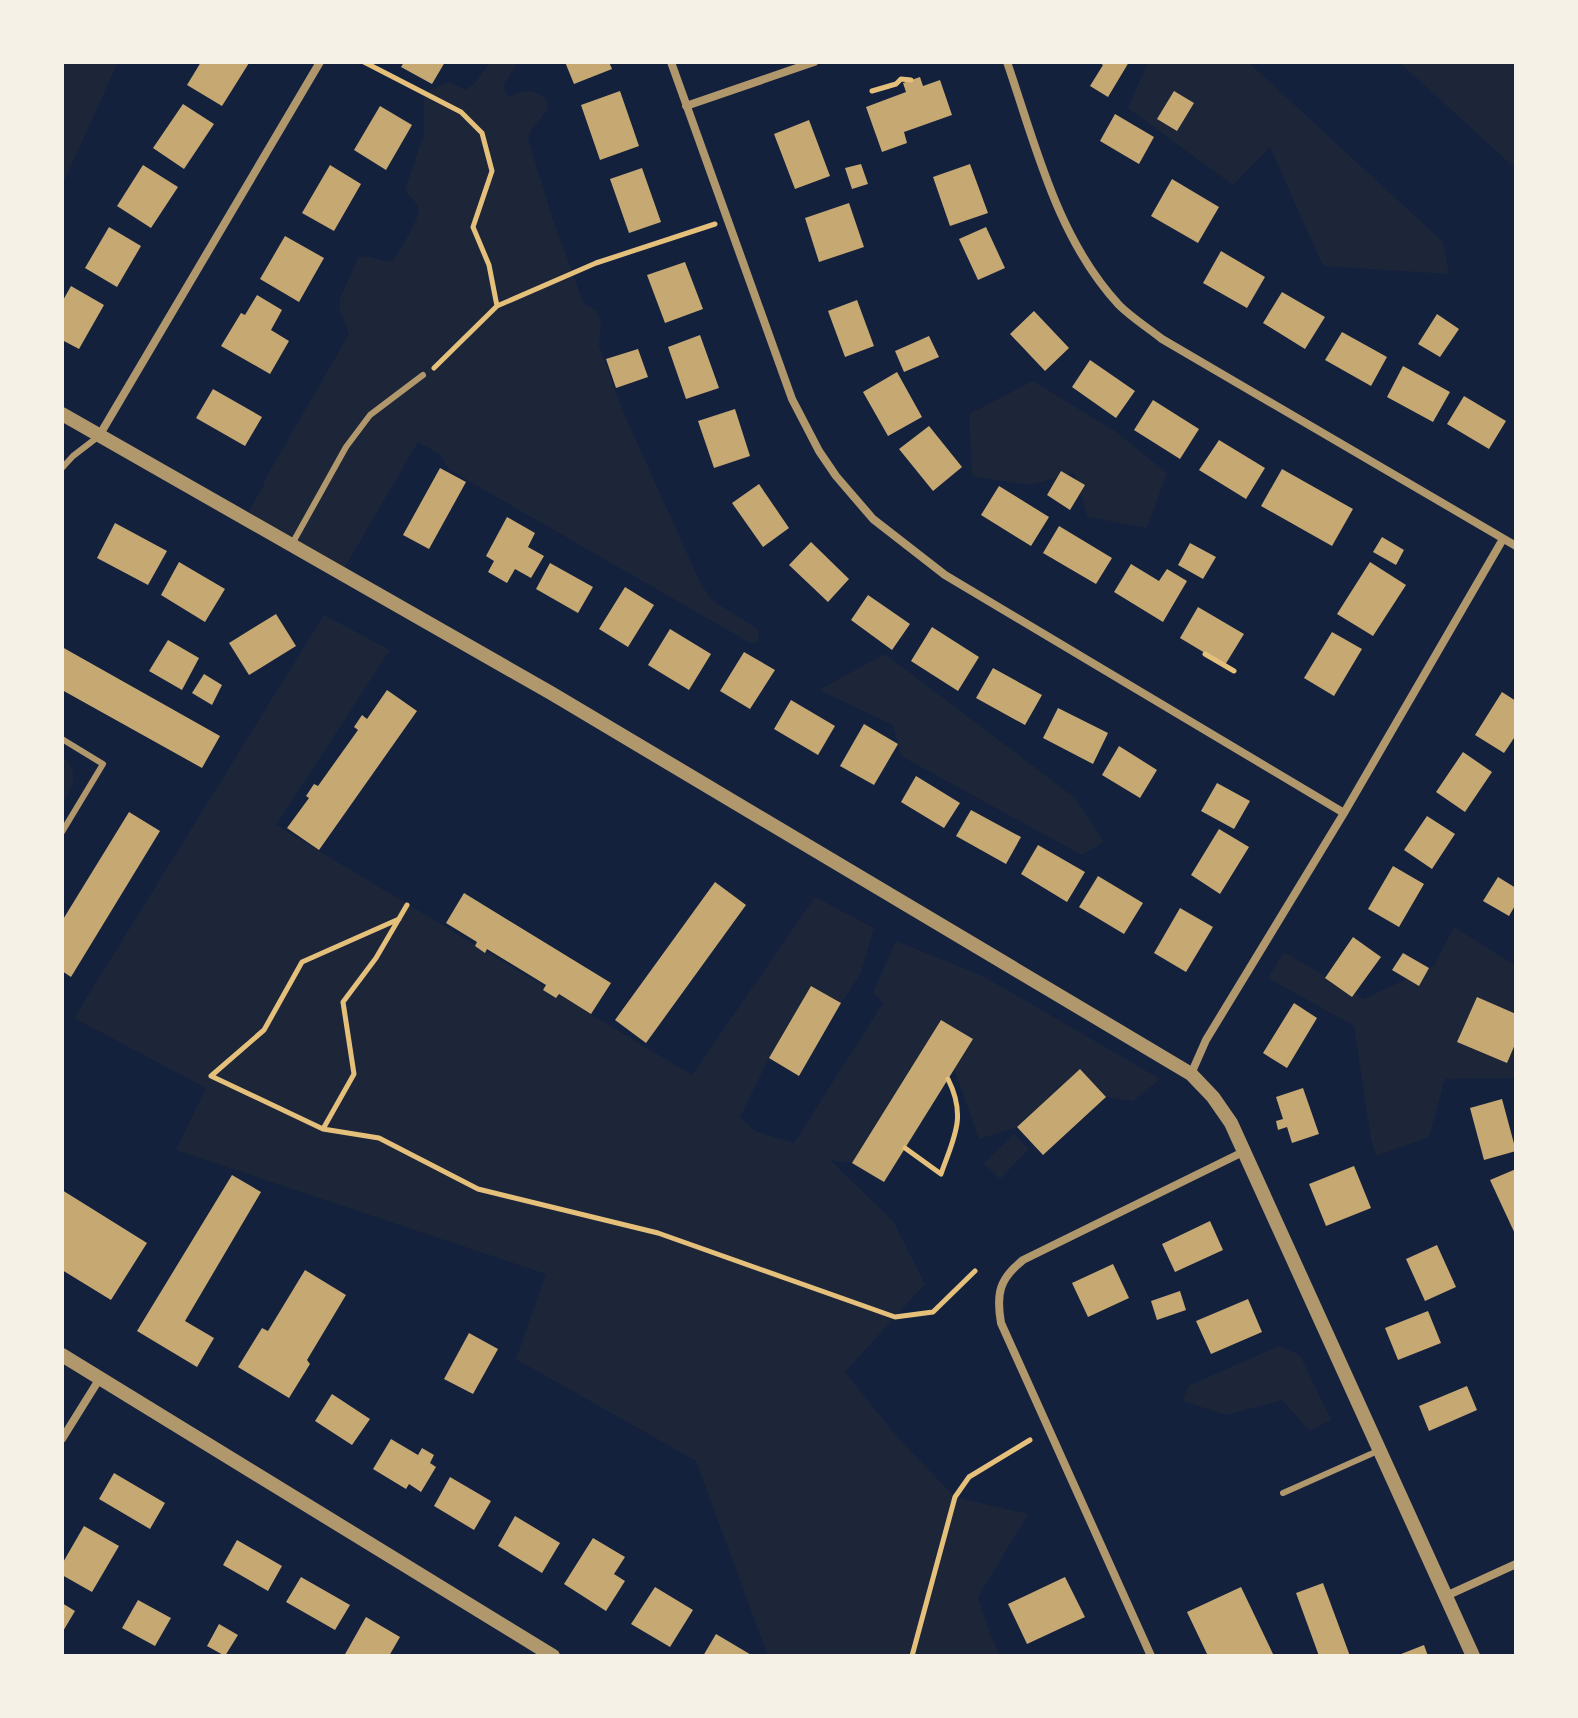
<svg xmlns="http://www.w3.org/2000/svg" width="1578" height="1718" font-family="'Varela Round',sans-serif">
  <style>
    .green { fill: #1d2539 }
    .building { fill: #c6a872 }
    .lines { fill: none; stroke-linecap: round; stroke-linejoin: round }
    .path { stroke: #e5c07b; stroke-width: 5 }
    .service { stroke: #b1986c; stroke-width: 6 }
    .minor { stroke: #b1986c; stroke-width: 8 }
    .tertiary { stroke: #b1986c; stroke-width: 14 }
  </style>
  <rect width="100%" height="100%" fill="#14213d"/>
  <path class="green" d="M 62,62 L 118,62 L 62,186 Z
    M 490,62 L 519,62 L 503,85 L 508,97 C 523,90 534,87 547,101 L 547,110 L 531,130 L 528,139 L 553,220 L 584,304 L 597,311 L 601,321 L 599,346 L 624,414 L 701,584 L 712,600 L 759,630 L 758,642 L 752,644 L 460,476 L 449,469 L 439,454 L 418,442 L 342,572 L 245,518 L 264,485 L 264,481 L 349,334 L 339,308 L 340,299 L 356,262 L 359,257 C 372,254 381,263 393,261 C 399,250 422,218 418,206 C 415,201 408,195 405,190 L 424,134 L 424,97 L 432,89 L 450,82 L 465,90 L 474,84 Z
    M 1148,62 L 1248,62 L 1443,242 L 1449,274 L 1323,266 L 1270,147 L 1233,185 L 1128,108 Z
    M 1399,62 L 1516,62 L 1516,169 Z
    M 1033,381 L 1116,432 L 1167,473 L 1147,528 L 1088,517 L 1074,473 L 1029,485 L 972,476 L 969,414 Z
    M 324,615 L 390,650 L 276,825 L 692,1075 L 815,897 L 874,928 L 860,975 L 841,1003 L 811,986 L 769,1058 L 740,1117 L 755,1131 L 794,1143 L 883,1003 L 873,992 L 896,941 L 983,976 L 1160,1079 L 1133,1101 L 1106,1097 L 1080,1069 L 1017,1127 L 979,1139 L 954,1069 L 973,1039 L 941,1020 L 852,1163 L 830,1160 L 893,1221 L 925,1284 L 845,1372 L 898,1438 L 955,1497 L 1028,1514 L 978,1597 L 992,1639 L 1001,1656 L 768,1656 L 696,1461 L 516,1359 L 546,1274 L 176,1150 L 206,1088 L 74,1018 Z
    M 885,654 L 1075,798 L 1104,842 L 1082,855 L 901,756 L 893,725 L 819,690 Z
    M 62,756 C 81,772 73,787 62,805 Z
    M 1454,927 L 1516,966 L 1516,1078 L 1445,1079 L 1429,1137 L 1376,1156 L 1371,1139 L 1354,1026 L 1268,978 L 1284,952 L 1364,999 L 1434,966 Z
    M 1014,1134 L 1029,1149 L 1000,1179 L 984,1163 Z
    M 1279,1346 L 1300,1355 L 1331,1420 L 1310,1431 L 1282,1400 L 1226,1415 L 1183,1401 L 1188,1386 Z"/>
  <path class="building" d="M 201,62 L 249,63 L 222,106 L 187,85 Z
    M 404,62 L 445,62 L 432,84 L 401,67 Z
    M 565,62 L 609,62 L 612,69 L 574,84 Z
    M 1098,62 L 1129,62 L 1108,97 L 1090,86 L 1103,65 Z
    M 920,77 L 923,86 L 940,80 L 952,115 L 904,132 L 907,143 L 882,152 L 866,107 L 906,92 L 903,83 Z
    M 620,91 L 639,146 L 600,160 L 581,105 Z
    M 1174,91 L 1194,103 L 1177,131 L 1157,119 Z
    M 183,104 L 214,124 L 184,169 L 153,148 Z
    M 380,106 L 412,125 L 386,170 L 354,150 Z
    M 1115,114 L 1154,137 L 1139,164 L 1100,141 Z
    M 809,120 L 830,176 L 795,189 L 774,134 Z
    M 861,164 L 868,184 L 852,189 L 845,168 Z
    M 970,164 L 988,213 L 950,226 L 933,177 Z
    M 143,165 L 178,187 L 151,228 L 117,206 Z
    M 330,165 L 361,184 L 334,231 L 302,213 Z
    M 642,168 L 661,222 L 629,233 L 610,179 Z
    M 1172,179 L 1219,207 L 1198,243 L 1151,216 Z
    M 849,203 L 864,247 L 819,262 L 805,218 Z
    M 109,227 L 141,246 L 117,287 L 85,268 Z
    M 986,227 L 1005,268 L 978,280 L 959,239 Z
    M 285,236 L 324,258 L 299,302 L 260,279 Z
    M 1221,251 L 1265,277 L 1247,308 L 1203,283 Z
    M 685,262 L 703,309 L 665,323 L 647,275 Z
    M 71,286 L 104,305 L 79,349 L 62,340 L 62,302 Z
    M 1282,292 L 1325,317 L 1305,349 L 1263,323 Z
    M 257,295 L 282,310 L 271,330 L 289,341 L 270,374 L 221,346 L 241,313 L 245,315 Z
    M 857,300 L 874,346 L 845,357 L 828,311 Z
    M 1034,311 L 1069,348 L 1045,371 L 1010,334 Z
    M 1437,314 L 1459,329 L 1440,357 L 1418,344 Z
    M 1342,332 L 1387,357 L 1371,386 L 1325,360 Z
    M 700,335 L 719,388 L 686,399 L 668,347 Z
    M 929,336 L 939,357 L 904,372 L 895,351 Z
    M 638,349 L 648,377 L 616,388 L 606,359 Z
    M 1090,360 L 1135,391 L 1116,418 L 1072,387 Z
    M 1403,366 L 1450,392 L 1433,422 L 1387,397 Z
    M 897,372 L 922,417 L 888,436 L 863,392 Z
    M 213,389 L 262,417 L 245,446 L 196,418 Z
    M 1464,396 L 1506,421 L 1489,449 L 1447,424 Z
    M 1153,400 L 1199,429 L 1180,459 L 1134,430 Z
    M 735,409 L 750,456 L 714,468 L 698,421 Z
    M 929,426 L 962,467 L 933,491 L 899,449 Z
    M 1219,440 L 1265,468 L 1246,499 L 1199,470 Z
    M 440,468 L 466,482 L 429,549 L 403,535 Z
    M 1282,469 L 1353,509 L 1332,546 L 1261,506 Z
    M 1061,471 L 1085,485 L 1070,510 L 1047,495 Z
    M 759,484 L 789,528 L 763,547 L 732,503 Z
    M 999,486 L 1049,517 L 1031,546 L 981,515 Z
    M 507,517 L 535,533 L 528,547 L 544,556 L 531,578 L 515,569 L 507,583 L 488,572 L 494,561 L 486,556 Z
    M 115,523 L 167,551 L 148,585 L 97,558 Z
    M 1059,526 L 1112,558 L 1096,584 L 1043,553 Z
    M 1382,537 L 1404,550 L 1396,565 L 1373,552 Z
    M 811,542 L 849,579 L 828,602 L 789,565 Z
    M 1190,543 L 1216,557 L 1203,579 L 1178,565 Z
    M 179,562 L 225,589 L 205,622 L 161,595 Z
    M 1370,562 L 1406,585 L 1373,636 L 1337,614 Z
    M 550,563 L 593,587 L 578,613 L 536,589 Z
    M 1131,564 L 1159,581 L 1167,569 L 1187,581 L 1163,622 L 1114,592 Z
    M 625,587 L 654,605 L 628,647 L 599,629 Z
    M 868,595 L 910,624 L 892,650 L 851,620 Z
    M 1198,607 L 1244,634 L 1225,665 L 1180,638 Z
    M 276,614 L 296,646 L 249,675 L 229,643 Z
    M 932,627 L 979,657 L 958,691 L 911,661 Z
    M 670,629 L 711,654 L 689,690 L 648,665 Z
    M 1332,632 L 1362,649 L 1334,696 L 1304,678 Z
    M 168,640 L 199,658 L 182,690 L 149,671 Z
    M 62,647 L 220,736 L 202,768 L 62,690 Z
    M 744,652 L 775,670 L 750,709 L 720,691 Z
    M 993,668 L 1042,695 L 1025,725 L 976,698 Z
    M 204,674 L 222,685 L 212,705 L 192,693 Z
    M 387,690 L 417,711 L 319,850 L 287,828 L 309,798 L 306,796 L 314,784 L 318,786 L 358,730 L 354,727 L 362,715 L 367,719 Z
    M 1502,692 L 1516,701 L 1516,735 L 1504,753 L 1475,735 Z
    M 791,700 L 835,726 L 818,755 L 774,729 Z
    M 1058,708 L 1108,733 L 1093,764 L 1043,738 Z
    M 864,724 L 898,744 L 874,785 L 840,766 Z
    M 1119,746 L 1157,770 L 1140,798 L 1102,775 Z
    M 1463,752 L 1492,772 L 1465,812 L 1436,792 Z
    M 916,776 L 960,803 L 944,828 L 901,802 Z
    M 1217,783 L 1250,801 L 1234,829 L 1201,811 Z
    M 971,810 L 1021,837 L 1006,864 L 956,836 Z
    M 129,812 L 160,831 L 71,977 L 62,971 L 62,921 Z
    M 1427,816 L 1455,834 L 1432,869 L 1404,850 Z
    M 1219,829 L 1249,847 L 1220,894 L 1191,875 Z
    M 1038,845 L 1085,872 L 1067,902 L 1021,874 Z
    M 1393,866 L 1424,884 L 1399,927 L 1368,909 Z
    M 1098,876 L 1143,903 L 1124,934 L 1079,907 Z
    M 1498,877 L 1516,888 L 1516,904 L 1509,916 L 1483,901 Z
    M 715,882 L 746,905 L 646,1043 L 615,1020 Z
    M 464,893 L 611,983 L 591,1014 L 559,994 L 556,998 L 543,990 L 546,985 L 487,949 L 485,953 L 475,946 L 477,942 L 446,923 Z
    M 1180,908 L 1213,927 L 1186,972 L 1154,953 Z
    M 1353,937 L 1381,957 L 1352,997 L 1325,978 Z
    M 1403,953 L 1429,968 L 1419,986 L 1392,970 Z
    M 811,986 L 841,1003 L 799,1076 L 769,1058 Z
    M 1477,997 L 1516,1014 L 1516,1042 L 1507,1063 L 1457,1042 Z
    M 1294,1003 L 1317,1018 L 1287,1068 L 1263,1053 Z
    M 941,1020 L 973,1039 L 884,1182 L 852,1163 Z
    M 1080,1069 L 1106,1097 L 1043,1155 L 1017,1127 Z
    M 1303,1088 L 1319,1134 L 1292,1143 L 1287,1127 L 1278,1130 L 1276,1121 L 1283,1119 L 1276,1097 Z
    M 1502,1099 L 1516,1151 L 1484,1160 L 1470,1108 Z
    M 1354,1166 L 1371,1208 L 1326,1226 L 1309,1184 Z
    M 1516,1169 L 1516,1236 L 1490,1180 Z
    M 232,1175 L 261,1192 L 185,1321 L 214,1338 L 197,1367 L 137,1331 Z
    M 62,1190 L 147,1243 L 111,1300 L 62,1270 Z
    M 1210,1221 L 1223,1250 L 1175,1272 L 1162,1244 Z
    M 1437,1245 L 1456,1287 L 1425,1301 L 1406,1259 Z
    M 1113,1264 L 1129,1298 L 1088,1317 L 1072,1283 Z
    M 305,1270 L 346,1295 L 307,1360 L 310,1364 L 289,1398 L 238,1367 L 262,1328 L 268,1331 Z
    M 1180,1291 L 1186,1310 L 1157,1320 L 1151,1301 Z
    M 1248,1299 L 1262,1332 L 1211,1354 L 1196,1321 Z
    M 1428,1311 L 1441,1343 L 1398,1360 L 1385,1328 Z
    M 469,1333 L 498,1349 L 473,1394 L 444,1379 Z
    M 1467,1386 L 1477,1410 L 1429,1431 L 1419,1406 Z
    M 332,1394 L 370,1419 L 352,1445 L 315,1421 Z
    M 391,1439 L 418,1455 L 422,1448 L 434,1455 L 430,1463 L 436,1467 L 421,1492 L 409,1484 L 406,1489 L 373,1469 Z
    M 114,1473 L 165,1503 L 150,1529 L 99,1499 Z
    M 450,1477 L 491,1501 L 474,1530 L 434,1506 Z
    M 515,1516 L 560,1543 L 542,1573 L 498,1546 Z
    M 84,1526 L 119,1546 L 92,1592 L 62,1575 L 62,1564 Z
    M 593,1538 L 625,1557 L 614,1574 L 625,1581 L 606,1611 L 564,1584 Z
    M 237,1540 L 282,1566 L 268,1591 L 223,1565 Z
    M 301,1577 L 350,1605 L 335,1630 L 286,1602 Z
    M 1065,1577 L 1085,1617 L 1027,1644 L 1008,1604 Z
    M 1323,1583 L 1350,1656 L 1319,1656 L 1296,1593 Z
    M 655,1587 L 693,1610 L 670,1647 L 631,1624 Z
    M 1241,1587 L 1274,1656 L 1208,1656 L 1187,1612 Z
    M 138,1600 L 171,1618 L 155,1646 L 122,1628 Z
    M 62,1603 L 75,1611 L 62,1633 Z
    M 366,1617 L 400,1637 L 389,1656 L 344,1656 Z
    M 219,1624 L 238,1635 L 225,1656 L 207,1646 Z
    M 716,1634 L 753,1656 L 703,1656 Z
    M 1424,1645 L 1428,1656 L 1396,1656 Z"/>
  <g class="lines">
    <path class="path" d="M 364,62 L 461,112 L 482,133 L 492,171 L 473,227 L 489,265 L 497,306
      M 872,91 L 896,84 L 901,79 L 911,80
      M 434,368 L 497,306 L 596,263 L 715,224
      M 1205,654 L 1234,671
      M 399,919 L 302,962 L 264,1030 L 211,1076 L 323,1129 L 379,1138 L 478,1189 L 658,1233 L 895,1317 L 933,1312 L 975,1271
      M 323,1129 L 354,1074 L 343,1002 L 376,958 L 407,905
      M 905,1148 L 941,1174 C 954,1137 967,1117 948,1079
      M 912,1656 L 955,1497 L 969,1477 L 1030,1440"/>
    <path class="service" d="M 62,468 L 73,456 L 99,436
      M 292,544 L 346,447 L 370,415 L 423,375
      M 62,739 L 103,764 L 62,832
      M 1283,1493 L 1380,1450"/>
    <path class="minor" d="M 671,62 L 792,399 L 819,451 L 836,476 L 873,519 L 945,575 L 1344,813
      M 1007,62 C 1036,146 1057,238 1119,305 C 1131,317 1148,328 1162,339 L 1516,546
      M 686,106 L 814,62
      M 99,436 L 320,62
      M 1191,1074 L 1206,1040 L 1344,813 L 1503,539
      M 62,1439 L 100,1378
      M 1446,1596 L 1516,1564
      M 1151,1656 L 1001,1323 C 996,1294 999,1279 1023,1260 L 1243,1152"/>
    <path class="tertiary" d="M 62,414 L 551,693 L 1191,1074 L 1213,1097 L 1231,1123 L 1473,1656
      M 62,1355 L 553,1656"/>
  </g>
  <rect width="1578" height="1718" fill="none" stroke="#f6f1e7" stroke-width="128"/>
</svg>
